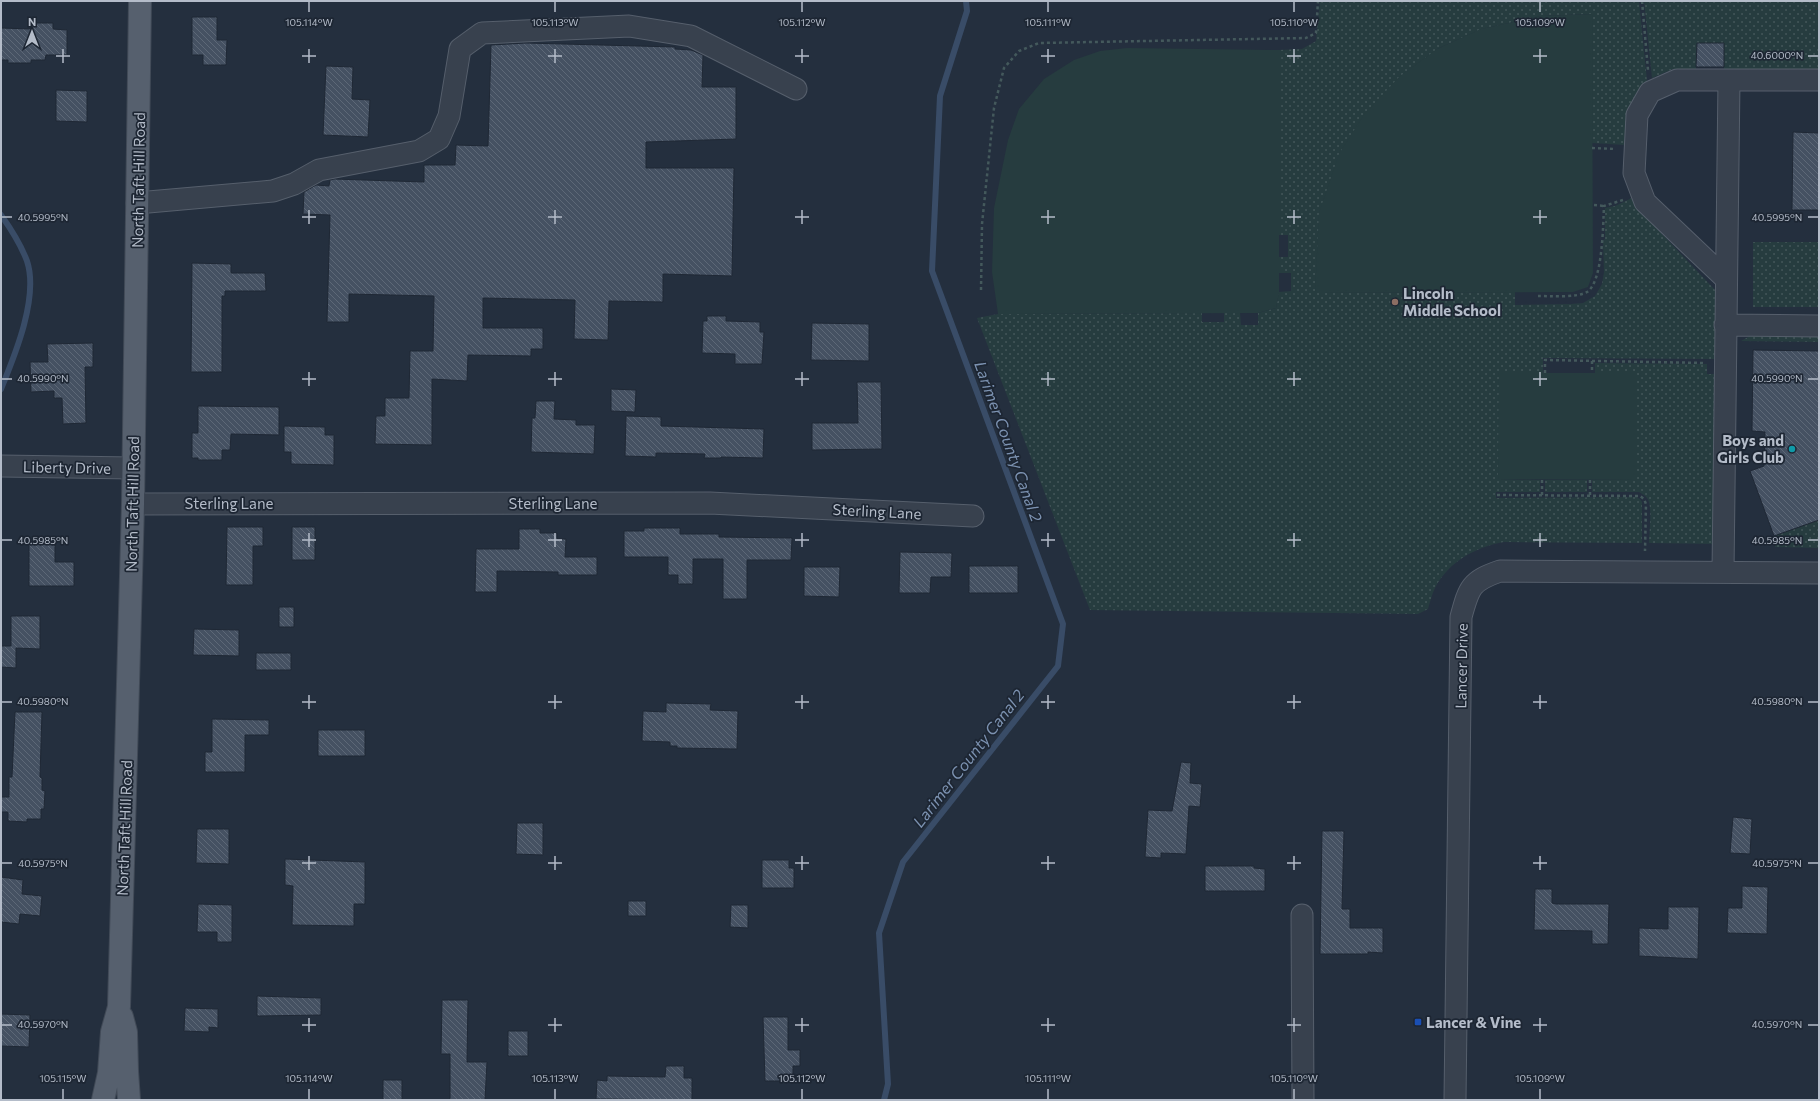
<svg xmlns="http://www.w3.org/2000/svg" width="1820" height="1101" font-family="Commissioner,sans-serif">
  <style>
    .grass { fill: url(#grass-dots) }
    .garden { fill: #263c3f }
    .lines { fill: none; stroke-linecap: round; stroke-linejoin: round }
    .stream { stroke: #394c67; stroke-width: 6 }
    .building { fill: url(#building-back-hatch); stroke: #1f2835 }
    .minor-casing { stroke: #565f6c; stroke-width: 23 }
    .major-casing { stroke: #414a57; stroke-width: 24 }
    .path { stroke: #44595c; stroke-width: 2.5; stroke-dasharray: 3 3; stroke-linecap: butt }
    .minor { stroke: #38414e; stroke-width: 21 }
    .major { stroke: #56606e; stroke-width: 22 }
    .ticks { fill: none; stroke: #b4bcc9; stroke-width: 1.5 }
    .education-dot { fill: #8d6e63; stroke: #1d2633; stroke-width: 1.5 }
    .culture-dot { fill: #0f9aa8; stroke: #1d2633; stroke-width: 1.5 }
    .transit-dot { fill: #1a4fb4; stroke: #1d2633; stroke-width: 1.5 }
    .labels { text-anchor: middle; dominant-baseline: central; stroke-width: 3.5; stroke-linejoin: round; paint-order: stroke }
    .street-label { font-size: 15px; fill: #b4bcc9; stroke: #1d2633 }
    .poi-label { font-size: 15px; font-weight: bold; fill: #b4bcc9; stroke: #1d2633; text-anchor: start }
    .water-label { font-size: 16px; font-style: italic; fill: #7c92b1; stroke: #1d2633 }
    .ticks-label { font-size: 10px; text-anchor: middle; fill: #b4bcc9; stroke: #1d2633; stroke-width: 3.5; stroke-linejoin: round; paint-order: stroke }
  </style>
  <defs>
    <pattern id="grass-dots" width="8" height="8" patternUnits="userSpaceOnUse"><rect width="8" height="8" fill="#263c3f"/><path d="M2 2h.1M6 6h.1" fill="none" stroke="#435659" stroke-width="1.8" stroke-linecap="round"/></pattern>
    <pattern id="building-back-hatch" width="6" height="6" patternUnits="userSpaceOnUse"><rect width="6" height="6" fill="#455162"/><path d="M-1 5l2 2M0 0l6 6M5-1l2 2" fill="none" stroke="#5d6877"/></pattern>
  </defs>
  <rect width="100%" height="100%" fill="#242f3e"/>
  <path class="grass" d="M 1320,1 L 1639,1 L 1647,81 C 1627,99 1626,120 1625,145 L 1592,143 L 1591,14 L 1541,16 L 1482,29 L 1437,49 L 1315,293 L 1515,292 L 1515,305 L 1571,304 L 1583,303 L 1595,296 L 1602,284 L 1604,272 L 1603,241 L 1605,239 L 1605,208 L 1615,206 L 1632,198 L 1640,211 L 1717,292 L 1716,359 L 1543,358 L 1543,373 L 1499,373 L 1499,479 L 1540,480 L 1540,492 L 1496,492 L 1496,498 L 1636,497 L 1640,499 L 1642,502 L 1642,543 L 1504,542 C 1476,547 1449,561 1435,588 C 1432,594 1430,602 1428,609 L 1418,614 L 1090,610 L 977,318 L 998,314 L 1202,313 L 1202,322 L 1224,322 L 1224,313 L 1240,313 L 1241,325 L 1258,325 L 1258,313 L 1276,308 L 1279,292 L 1291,291 L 1291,273 L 1279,273 L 1279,257 L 1288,257 L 1288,235 L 1279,235 L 1279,50 L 1302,49 L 1316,41 Z
    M 1644,1 L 1819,1 L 1819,69 L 1724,70 L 1724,43 L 1697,43 L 1696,69 L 1673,69 L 1652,78 Z
    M 1753,242 L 1819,242 L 1819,307 L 1753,307 Z
    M 1750,336 L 1819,336 L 1819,342 L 1741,341 Z
    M 1595,363 L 1707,364 L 1707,374 L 1716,374 L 1716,544 L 1649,543 C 1649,533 1653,505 1647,498 C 1645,495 1642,494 1639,492 L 1592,492 L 1592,480 L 1637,480 L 1637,374 L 1595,373 Z
    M 1545,480 L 1587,480 L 1587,492 L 1545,492 Z
    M 1819,520 L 1819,548 L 1775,547 L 1774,536 Z"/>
  <path class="garden" d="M 1816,1 L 1819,1 L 1819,49 L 1815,49 Z
    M 1592,14 L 1593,273 L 1588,287 L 1573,292 L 1315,293 L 1319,213 L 1339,154 L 1363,116 L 1399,77 L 1437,49 L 1481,29 L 1541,16 Z
    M 1127,48 L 1279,50 L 1279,293 L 1276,308 L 1258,313 L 998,314 L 992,272 L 994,208 L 1008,140 L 1019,109 L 1044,79 L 1074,60 L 1100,51 Z
    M 1499,373 L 1637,373 L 1637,480 L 1498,479 Z"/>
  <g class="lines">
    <path class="stream" d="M 1,215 C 11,229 21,245 27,261 C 39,297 15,355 1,389
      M 884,1100 L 888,1084 L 879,933 L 903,862 L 1058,666 L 1063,624 L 932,271 L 940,96 L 967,11 L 966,1"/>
  </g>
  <path class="building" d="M 192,17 L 217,17 L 217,40 L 227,40 L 226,65 L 203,65 L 203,55 L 192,55 Z
    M 31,23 L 53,23 L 53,29 L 67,30 L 67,55 L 46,55 L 45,60 L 31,60 L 31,63 L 8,63 L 8,60 L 1,60 L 1,28 L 31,29 Z
    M 526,43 L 675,47 L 675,49 L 691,50 L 703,55 L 702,87 L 736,87 L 736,139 L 646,142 L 646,168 L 734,168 L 732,276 L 663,274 L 663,302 L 609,301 L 608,340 L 574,339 L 575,300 L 483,298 L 483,328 L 543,328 L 543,349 L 531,349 L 531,356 L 468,355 L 467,381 L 432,379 L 432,445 L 375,444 L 376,416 L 385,416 L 385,398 L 409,398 L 410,351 L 433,351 L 434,296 L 349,294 L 349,322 L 327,322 L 330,215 L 303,214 L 304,192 L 316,185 L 329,186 L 330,180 L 334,179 L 424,182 L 424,165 L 455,165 L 456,145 L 488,146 L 491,45 Z
    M 1697,43 L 1724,43 L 1724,67 L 1696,67 Z
    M 326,66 L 353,67 L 352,99 L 370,100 L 368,137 L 323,135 Z
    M 56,90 L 87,91 L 87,122 L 56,121 Z
    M 1793,132 L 1819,133 L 1819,210 L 1792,210 Z
    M 192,263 L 231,264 L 231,273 L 265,273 L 266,291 L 225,291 L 225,296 L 222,296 L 222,372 L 191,372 Z
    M 707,316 L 726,316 L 726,321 L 760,322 L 760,332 L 764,332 L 762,364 L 735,364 L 735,354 L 702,353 L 703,321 L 707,321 Z
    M 812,323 L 869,324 L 869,361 L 811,360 Z
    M 93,343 L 93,367 L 85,367 L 86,423 L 63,424 L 62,398 L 54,398 L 54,391 L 31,392 L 30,362 L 48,362 L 47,344 Z
    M 1753,350 L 1819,351 L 1819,520 L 1774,536 L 1750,471 L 1764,466 L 1765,432 L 1752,431 Z
    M 857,382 L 881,382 L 882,449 L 812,450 L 812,423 L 858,423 Z
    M 611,389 L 636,390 L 635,412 L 611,411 Z
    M 536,401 L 555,401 L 554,419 L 576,420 L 576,425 L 595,425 L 594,454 L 531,452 L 532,418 L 535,418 Z
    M 198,406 L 279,407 L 279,435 L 231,434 L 230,450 L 222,450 L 222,460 L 198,460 L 198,458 L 192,458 L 192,433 L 198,433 Z
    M 626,416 L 661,417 L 661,426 L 764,429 L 763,458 L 721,457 L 721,458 L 704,458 L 705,454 L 656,453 L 656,457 L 625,456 Z
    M 284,426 L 325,427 L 325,435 L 334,435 L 334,465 L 291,464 L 291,452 L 284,452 Z
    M 227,527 L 263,527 L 263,546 L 253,546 L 253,585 L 226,585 Z
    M 292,527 L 315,527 L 315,560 L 292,560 Z
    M 644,528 L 680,528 L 680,534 L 719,534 L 719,537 L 792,538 L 791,560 L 747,560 L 747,599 L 723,599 L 723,559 L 693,559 L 693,584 L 678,584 L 678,575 L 668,575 L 668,557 L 624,557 L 624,531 L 644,531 Z
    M 519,529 L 540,529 L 540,533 L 557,533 L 557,539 L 566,539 L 565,557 L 597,557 L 597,575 L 558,575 L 558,572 L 497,571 L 497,592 L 475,592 L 476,549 L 519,549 Z
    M 29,540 L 55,540 L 55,562 L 74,562 L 74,586 L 29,586 Z
    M 900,552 L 952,553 L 951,577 L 931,577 L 930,593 L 899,593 Z
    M 969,566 L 1018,566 L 1018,593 L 969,593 Z
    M 804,567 L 840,567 L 839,597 L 804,596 Z
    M 279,607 L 294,607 L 294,627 L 279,627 Z
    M 11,616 L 40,616 L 40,649 L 16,648 L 16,668 L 1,667 L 1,646 L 11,646 Z
    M 194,629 L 239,630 L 239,656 L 193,655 Z
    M 256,653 L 291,653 L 291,670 L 256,670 Z
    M 666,703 L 711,704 L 710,710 L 738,711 L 737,749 L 677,748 L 677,746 L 670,746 L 670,742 L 642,741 L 643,711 L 666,712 Z
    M 15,712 L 42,712 L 40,777 L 42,778 L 42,790 L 45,791 L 44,809 L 41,809 L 41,819 L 27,819 L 27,822 L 8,821 L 8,812 L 1,812 L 1,797 L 9,797 L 9,777 L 12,777 Z
    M 212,719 L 269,720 L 269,735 L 245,735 L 245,772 L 205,772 L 205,752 L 212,752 Z
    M 318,730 L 365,730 L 365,756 L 318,756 Z
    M 1181,762 L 1191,763 L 1190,783 L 1202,784 L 1200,807 L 1189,806 L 1186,854 L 1161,853 L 1161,858 L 1145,857 L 1148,810 L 1172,811 Z
    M 1733,817 L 1752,819 L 1750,854 L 1730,853 Z
    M 517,823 L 543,823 L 543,855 L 516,854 Z
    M 197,829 L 229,829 L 229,864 L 196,863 Z
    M 1322,831 L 1344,831 L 1342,909 L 1350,909 L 1350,928 L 1383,928 L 1383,953 L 1368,952 L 1368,954 L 1320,954 Z
    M 285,859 L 365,862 L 365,904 L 354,904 L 354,926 L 292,925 L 293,886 L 285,885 Z
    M 762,860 L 789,860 L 789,868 L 794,868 L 794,888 L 762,888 Z
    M 1205,866 L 1254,866 L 1254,868 L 1265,869 L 1265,891 L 1205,891 Z
    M 1,877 L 23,880 L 22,894 L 42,896 L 40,916 L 20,914 L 19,924 L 1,922 Z
    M 1742,886 L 1768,887 L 1767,934 L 1727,933 L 1728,908 L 1742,908 Z
    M 1535,889 L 1552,889 L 1552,903 L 1556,904 L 1609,904 L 1608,944 L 1592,944 L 1592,931 L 1534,930 Z
    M 628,901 L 646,901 L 646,916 L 628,916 Z
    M 198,904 L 232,905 L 232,942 L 217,942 L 217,932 L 197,932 Z
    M 731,905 L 748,905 L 748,928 L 730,927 Z
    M 1668,907 L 1699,907 L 1698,959 L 1639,956 L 1639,928 L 1668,929 Z
    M 257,996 L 321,998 L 321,1015 L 257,1016 Z
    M 442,1000 L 468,1000 L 467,1062 L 487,1062 L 485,1100 L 450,1100 L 450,1054 L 441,1054 Z
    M 185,1008 L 218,1009 L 218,1028 L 209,1027 L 209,1032 L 184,1031 Z
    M 1,1014 L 30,1015 L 29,1047 L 1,1046 Z
    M 763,1017 L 788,1017 L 788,1050 L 800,1050 L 800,1066 L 793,1066 L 793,1081 L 765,1081 Z
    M 508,1031 L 528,1031 L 528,1056 L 508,1056 Z
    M 666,1066 L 684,1066 L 684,1078 L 692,1078 L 692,1100 L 596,1099 L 597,1080 L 607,1081 L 607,1076 L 665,1077 Z
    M 383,1080 L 402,1080 L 402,1100 L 383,1100 Z"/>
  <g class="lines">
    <g class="minor-casing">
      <path id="minor" d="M 137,203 L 273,191 L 294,184 L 319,170 L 419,151 L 439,139 L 449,116 L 460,49 L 482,33 L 629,26 L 691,36 L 796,89
        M 1726,279 L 1645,202 L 1634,173 L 1637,115 L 1650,92 L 1677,80 L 1729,80
        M 1725,325 L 1819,326
        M 1,466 L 133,468
        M 133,504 L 710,503 L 973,516
        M 1723,572 L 1729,80 L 1819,80
        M 1302,915 L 1303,1100
        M 1455,1100 L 1461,617 C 1469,587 1471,581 1500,571 L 1819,573"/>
    </g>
    <g class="major-casing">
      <path id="major" d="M 122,1017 L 126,1032 L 127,1071 L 129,1100
        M 103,1100 L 109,1073 L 112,1032 L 119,1007 L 133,504 L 140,1"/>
    </g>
    <path class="path" d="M 1642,1 L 1648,70
      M 1592,148 L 1616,149
      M 1594,205 L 1604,206
      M 981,290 L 982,224 L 994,108 L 1004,68 L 1019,51 L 1039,43 L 1306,38 L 1316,33 L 1318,1
      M 1538,296 C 1550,296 1577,298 1587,292 C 1603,282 1603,224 1604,206 L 1623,200
      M 1592,361 L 1592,373
      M 1545,373 L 1545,360 L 1706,363
      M 1590,480 L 1590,495
      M 1497,495 L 1640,496 L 1644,499 L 1646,504 L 1645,551
      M 1542,495 L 1542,480"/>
    <use href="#minor" class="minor"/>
    <use href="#major" class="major"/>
  </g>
  <path class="ticks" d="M 309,2 L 309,12M 555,2 L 555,12M 802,2 L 802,12M 1048,2 L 1048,12M 1294,2 L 1294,12M 1540,2 L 1540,12M 63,49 L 63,63M 309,49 L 309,63M 555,49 L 555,63M 802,49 L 802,63M 1048,49 L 1048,63M 1294,49 L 1294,63M 1540,49 L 1540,63M 56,56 L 70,56M 302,56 L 316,56M 548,56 L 562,56M 795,56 L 809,56M 1041,56 L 1055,56M 1287,56 L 1301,56M 1533,56 L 1547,56M 1808,56 L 1818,56M 309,210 L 309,224M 555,210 L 555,224M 802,210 L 802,224M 1048,210 L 1048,224M 1294,210 L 1294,224M 1540,210 L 1540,224M 2,217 L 12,217M 302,217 L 316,217M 548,217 L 562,217M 795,217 L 809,217M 1041,217 L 1055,217M 1287,217 L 1301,217M 1533,217 L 1547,217M 1808,217 L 1818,217M 309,372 L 309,386M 555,372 L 555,386M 802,372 L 802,386M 1048,372 L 1048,386M 1294,372 L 1294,386M 1540,372 L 1540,386M 2,379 L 12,379M 302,379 L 316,379M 548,379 L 562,379M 795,379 L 809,379M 1041,379 L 1055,379M 1287,379 L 1301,379M 1533,379 L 1547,379M 1808,379 L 1818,379M 309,533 L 309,547M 555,533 L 555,547M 802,533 L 802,547M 1048,533 L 1048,547M 1294,533 L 1294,547M 1540,533 L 1540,547M 2,540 L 12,540M 302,540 L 316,540M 548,540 L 562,540M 795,540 L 809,540M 1041,540 L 1055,540M 1287,540 L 1301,540M 1533,540 L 1547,540M 1808,540 L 1818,540M 309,695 L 309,709M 555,695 L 555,709M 802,695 L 802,709M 1048,695 L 1048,709M 1294,695 L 1294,709M 1540,695 L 1540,709M 2,702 L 12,702M 302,702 L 316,702M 548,702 L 562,702M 795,702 L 809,702M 1041,702 L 1055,702M 1287,702 L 1301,702M 1533,702 L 1547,702M 1808,702 L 1818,702M 309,856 L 309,870M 555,856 L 555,870M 802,856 L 802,870M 1048,856 L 1048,870M 1294,856 L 1294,870M 1540,856 L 1540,870M 2,863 L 12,863M 302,863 L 316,863M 548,863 L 562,863M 795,863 L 809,863M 1041,863 L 1055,863M 1287,863 L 1301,863M 1533,863 L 1547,863M 1808,863 L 1818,863M 309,1018 L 309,1032M 555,1018 L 555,1032M 802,1018 L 802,1032M 1048,1018 L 1048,1032M 1294,1018 L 1294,1032M 1540,1018 L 1540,1032M 2,1025 L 12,1025M 302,1025 L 316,1025M 548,1025 L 562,1025M 795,1025 L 809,1025M 1041,1025 L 1055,1025M 1287,1025 L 1301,1025M 1533,1025 L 1547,1025M 1808,1025 L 1818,1025M 63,1089 L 63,1099M 309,1089 L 309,1099M 555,1089 L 555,1099M 802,1089 L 802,1099M 1048,1089 L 1048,1099M 1294,1089 L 1294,1099M 1540,1089 L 1540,1099"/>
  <circle class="education-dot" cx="1395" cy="302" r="4"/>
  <circle class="culture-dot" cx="1792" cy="449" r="4"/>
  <rect class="transit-dot" x="1414" y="1018" width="8" height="8" rx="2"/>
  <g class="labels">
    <g class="street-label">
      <text transform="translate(138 180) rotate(-89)">North Taft Hill Road</text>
      <text transform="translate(67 467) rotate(1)">Liberty Drive</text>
      <text x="229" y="503">Sterling Lane</text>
      <text x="553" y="503">Sterling Lane</text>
      <text transform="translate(132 504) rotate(-89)">North Taft Hill Road</text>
      <text transform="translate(877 511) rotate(3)">Sterling Lane</text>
      <text transform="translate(1461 666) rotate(-89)">Lancer Drive</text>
      <text transform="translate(124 828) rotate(-88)">North Taft Hill Road</text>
    </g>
    <g class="poi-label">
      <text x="1403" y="293">Lincoln<tspan x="1403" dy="17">Middle School</tspan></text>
      <text x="1784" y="440" text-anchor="end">Boys and<tspan x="1784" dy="17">Girls Club</tspan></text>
      <text x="1426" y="1022">Lancer &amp; Vine</text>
    </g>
    <g class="water-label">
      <text transform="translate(1009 441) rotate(70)">Larimer County Canal 2</text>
      <text transform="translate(968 758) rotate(-52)">Larimer County Canal 2</text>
    </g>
  </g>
  <g class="ticks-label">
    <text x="309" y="26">105.114°W</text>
    <text x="555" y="26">105.113°W</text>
    <text x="802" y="26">105.112°W</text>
    <text x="1048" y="26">105.111°W</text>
    <text x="1294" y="26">105.110°W</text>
    <text x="1540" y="26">105.109°W</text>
    <text x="1777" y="59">40.6000°N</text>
    <text x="43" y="221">40.5995°N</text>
    <text x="1777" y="221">40.5995°N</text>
    <text x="43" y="382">40.5990°N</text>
    <text x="1777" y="382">40.5990°N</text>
    <text x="43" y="544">40.5985°N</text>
    <text x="1777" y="544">40.5985°N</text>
    <text x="43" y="705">40.5980°N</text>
    <text x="1777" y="705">40.5980°N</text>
    <text x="43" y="867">40.5975°N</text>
    <text x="1777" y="867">40.5975°N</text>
    <text x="43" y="1028">40.5970°N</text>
    <text x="1777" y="1028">40.5970°N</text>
    <text x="63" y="1082">105.115°W</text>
    <text x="309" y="1082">105.114°W</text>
    <text x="555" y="1082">105.113°W</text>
    <text x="802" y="1082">105.112°W</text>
    <text x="1048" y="1082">105.111°W</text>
    <text x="1294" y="1082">105.110°W</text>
    <text x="1540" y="1082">105.109°W</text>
  </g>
  <rect width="1820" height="1101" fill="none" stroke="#b4bcc9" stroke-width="4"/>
  <g transform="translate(32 32)" stroke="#1d2633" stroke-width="3" paint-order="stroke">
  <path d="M0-3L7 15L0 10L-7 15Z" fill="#b4bcc9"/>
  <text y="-6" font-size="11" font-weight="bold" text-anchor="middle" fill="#b4bcc9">N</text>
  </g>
</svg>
